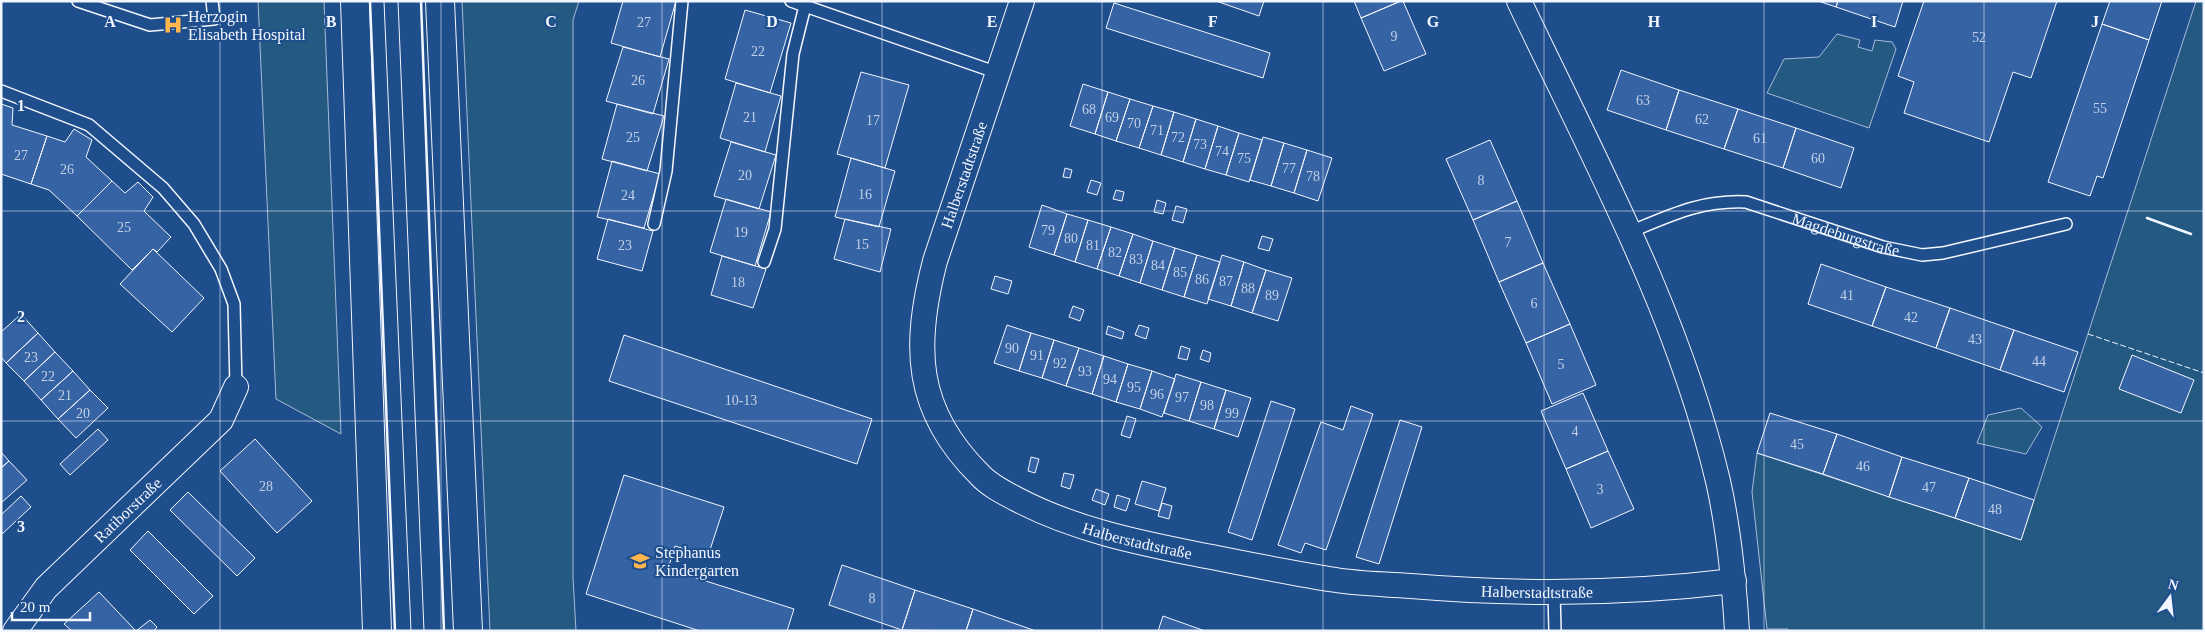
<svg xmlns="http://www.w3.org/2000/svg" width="2205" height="632" font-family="'Times New Roman',serif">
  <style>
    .green { fill: #245a82; stroke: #a8bbd7 }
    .building { fill: #3563a3; stroke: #f2f6ff }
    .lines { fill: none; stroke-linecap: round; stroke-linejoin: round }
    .lane-casing { stroke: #f2f6ff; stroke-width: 14 }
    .street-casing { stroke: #f2f6ff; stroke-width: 26 }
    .highway-casing { stroke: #f2f6ff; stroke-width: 30 }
    .lane { stroke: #1f4e8c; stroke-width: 11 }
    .street { stroke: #1f4e8c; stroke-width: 24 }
    .highway { stroke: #1f4e8c; stroke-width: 28 }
    .tram { stroke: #f2f6ff; stroke-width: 1 }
    .fence { stroke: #f2f6ff; stroke-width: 1; stroke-dasharray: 6 2.5; stroke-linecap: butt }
    .wall { stroke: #f2f6ff; stroke-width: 2.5 }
    .grid { fill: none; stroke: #f2f6ff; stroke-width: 1; stroke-opacity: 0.55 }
    .labels { text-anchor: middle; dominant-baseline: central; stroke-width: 4; stroke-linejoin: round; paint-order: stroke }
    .number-label { font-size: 14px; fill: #c3d1e8 }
    .poi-label { font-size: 16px; fill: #f2f6ff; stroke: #1f4e8c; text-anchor: start }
    .street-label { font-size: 16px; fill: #f2f6ff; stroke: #1f4e8c }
    .grid-label { font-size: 16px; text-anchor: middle; font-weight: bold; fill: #f2f6ff; stroke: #1f4e8c; stroke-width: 4; stroke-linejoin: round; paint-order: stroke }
  </style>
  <rect width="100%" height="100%" fill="#1f4e8c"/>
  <path class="green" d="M 258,1 L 324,1 L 341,434 L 276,399 Z
    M 462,1 L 579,1 L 573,20 L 573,577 L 576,631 L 490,631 Z
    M 2196,1 L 2204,1 L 2204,631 L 1788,631 L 1788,629 L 1767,629 L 1752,492 L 1757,453 L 2021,540 Z
    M 1837,34 L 1860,40 L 1858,47 L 1872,51 L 1875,40 L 1892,42 L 1896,49 L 1869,128 L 1767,93 L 1784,59 L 1819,57 Z
    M 2021,408 L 2042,427 L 2026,454 L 1977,443 L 1988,415 Z"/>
  <path class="building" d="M 623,1 L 676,1 L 660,57 L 611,43 Z
    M 1216,1 L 1264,1 L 1259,16 Z
    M 1354,1 L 1401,1 L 1361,18 Z
    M 1401,1 L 1403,1 L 1426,54 L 1384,71 L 1361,18 Z
    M 1818,1 L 1838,1 L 1836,7 Z
    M 1838,1 L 1903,1 L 1895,27 L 1836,7 Z
    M 1924,1 L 2057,1 L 2031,78 L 2013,72 L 1989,142 L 1904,113 L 1914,82 L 1898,76 Z
    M 2110,1 L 2162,1 L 2149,40 L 2102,24 Z
    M 1114,3 L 1270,53 L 1263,78 L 1106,28 Z
    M 745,10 L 791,23 L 770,93 L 725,79 Z
    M 2102,24 L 2149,40 L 2103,178 L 2097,176 L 2090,196 L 2048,182 Z
    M 623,47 L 669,59 L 653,114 L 606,101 Z
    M 1621,70 L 1679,90 L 1666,130 L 1607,110 Z
    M 861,72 L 909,85 L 885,168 L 837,154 Z
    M 736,83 L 781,96 L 765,152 L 720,138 Z
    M 1083,84 L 1108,92 L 1095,134 L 1070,126 Z
    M 1679,90 L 1738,109 L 1724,149 L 1666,130 Z
    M 1108,92 L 1130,99 L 1116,141 L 1095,134 Z
    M 1130,99 L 1153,106 L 1139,148 L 1116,141 Z
    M 1,104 L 13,108 L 12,125 L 47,136 L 31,184 L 1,174 Z
    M 617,104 L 664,116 L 647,171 L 602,159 Z
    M 1153,106 L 1174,112 L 1161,155 L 1139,148 Z
    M 1738,109 L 1796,128 L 1783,168 L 1724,149 Z
    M 1174,112 L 1196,119 L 1183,162 L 1161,155 Z
    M 1196,119 L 1218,126 L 1205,169 L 1183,162 Z
    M 1218,126 L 1239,133 L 1226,175 L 1205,169 Z
    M 1796,128 L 1854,148 L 1841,188 L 1783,168 Z
    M 74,129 L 92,140 L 86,157 L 112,181 L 77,216 L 49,190 L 31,184 L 47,136 L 65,142 Z
    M 1239,133 L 1262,140 L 1249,182 L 1226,175 Z
    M 1263,137 L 1284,143 L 1271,186 L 1250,180 Z
    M 1490,140 L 1517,201 L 1473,220 L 1446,159 Z
    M 731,142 L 776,155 L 759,209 L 714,196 Z
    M 1284,143 L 1307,150 L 1294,193 L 1271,186 Z
    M 1307,150 L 1332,158 L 1318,201 L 1294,193 Z
    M 851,158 L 895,171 L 879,227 L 835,217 Z
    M 612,161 L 660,174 L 644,228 L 597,217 Z
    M 1065,168 L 1072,170 L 1070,178 L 1063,177 Z
    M 1091,180 L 1101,183 L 1097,195 L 1087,192 Z
    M 112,181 L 125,193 L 138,182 L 153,197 L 144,211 L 171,237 L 157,252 L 153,249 L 132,270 L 77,216 Z
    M 1116,190 L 1124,192 L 1122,201 L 1113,199 Z
    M 726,199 L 771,212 L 755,266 L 710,252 Z
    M 1157,200 L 1166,203 L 1163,214 L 1154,212 Z
    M 1517,201 L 1543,263 L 1499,282 L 1473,220 Z
    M 1042,205 L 1067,214 L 1054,255 L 1029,247 Z
    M 1176,206 L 1187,209 L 1183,223 L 1172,220 Z
    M 1067,214 L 1088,220 L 1075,262 L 1054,255 Z
    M 608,219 L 653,231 L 642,271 L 597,259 Z
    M 845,219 L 891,229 L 880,272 L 834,259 Z
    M 1088,220 L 1111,227 L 1097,269 L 1075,262 Z
    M 1111,227 L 1133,234 L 1119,276 L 1097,269 Z
    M 1133,234 L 1153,241 L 1140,283 L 1119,276 Z
    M 1262,236 L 1273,239 L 1269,251 L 1258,248 Z
    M 1153,241 L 1175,248 L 1162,290 L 1140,283 Z
    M 1175,248 L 1197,255 L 1184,297 L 1162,290 Z
    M 153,249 L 204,298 L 172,332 L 120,284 Z
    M 1197,255 L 1220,262 L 1207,304 L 1184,297 Z
    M 1222,255 L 1244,262 L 1231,306 L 1208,299 Z
    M 722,256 L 766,269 L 753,308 L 711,295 Z
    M 1244,262 L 1266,270 L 1252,313 L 1231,306 Z
    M 1543,263 L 1570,324 L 1526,343 L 1499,282 Z
    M 1821,264 L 1886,287 L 1872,326 L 1808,304 Z
    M 1266,270 L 1292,278 L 1278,321 L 1252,313 Z
    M 995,276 L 1012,281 L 1008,294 L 991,289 Z
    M 1886,287 L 1950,308 L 1936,348 L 1872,326 Z
    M 1073,306 L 1084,310 L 1080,321 L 1069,317 Z
    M 1950,308 L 2014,330 L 2000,370 L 1936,348 Z
    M 21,314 L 38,333 L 6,363 L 1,357 L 1,332 Z
    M 1570,324 L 1596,385 L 1552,404 L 1526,343 Z
    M 1007,325 L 1031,333 L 1019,371 L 994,363 Z
    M 1139,325 L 1149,328 L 1146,339 L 1135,335 Z
    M 1108,326 L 1124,332 L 1122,339 L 1106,334 Z
    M 2014,330 L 2078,352 L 2064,392 L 2000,370 Z
    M 38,333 L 55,352 L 24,381 L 6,363 Z
    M 1031,333 L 1054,340 L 1042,378 L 1019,371 Z
    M 624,335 L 872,419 L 857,464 L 609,381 Z
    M 1054,340 L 1079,348 L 1066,386 L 1042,378 Z
    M 1181,346 L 1190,349 L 1187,360 L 1178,358 Z
    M 1079,348 L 1104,356 L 1092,394 L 1066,386 Z
    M 1203,350 L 1211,353 L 1209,362 L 1200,359 Z
    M 55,352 L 73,371 L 41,400 L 24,381 Z
    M 2132,355 L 2194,380 L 2181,413 L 2119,389 Z
    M 1104,356 L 1128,364 L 1116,402 L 1092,394 Z
    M 1128,364 L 1152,371 L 1140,409 L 1116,402 Z
    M 73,371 L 90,390 L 58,419 L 41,400 Z
    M 1152,371 L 1175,379 L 1162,417 L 1140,409 Z
    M 1176,374 L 1201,382 L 1189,421 L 1164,413 Z
    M 1201,382 L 1226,390 L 1214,429 L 1189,421 Z
    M 90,390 L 108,408 L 76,438 L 58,419 Z
    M 1226,390 L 1251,398 L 1238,437 L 1214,429 Z
    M 1583,393 L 1608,451 L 1566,469 L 1541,411 Z
    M 1271,401 L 1295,409 L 1252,540 L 1228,532 Z
    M 1351,406 L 1373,414 L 1326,550 L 1305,543 L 1301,553 L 1278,545 L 1321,422 L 1343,430 Z
    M 1770,413 L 1837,434 L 1823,474 L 1757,453 Z
    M 1127,416 L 1136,419 L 1130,438 L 1121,435 Z
    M 1400,420 L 1422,427 L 1379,564 L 1356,557 Z
    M 98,429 L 108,440 L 70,475 L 60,464 Z
    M 1837,434 L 1902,457 L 1889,497 L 1823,474 Z
    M 255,439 L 312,501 L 277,533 L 220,471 Z
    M 1608,451 L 1634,509 L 1591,528 L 1566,469 Z
    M 1,452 L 9,461 L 1,468 Z
    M 1031,457 L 1039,459 L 1035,473 L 1028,471 Z
    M 1902,457 L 1969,478 L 1955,518 L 1889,497 Z
    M 9,461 L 27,480 L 1,503 L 1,468 Z
    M 1064,473 L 1074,475 L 1070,489 L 1061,486 Z
    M 624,475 L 724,507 L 708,556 L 675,546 L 668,569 L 794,609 L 787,631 L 700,631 L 586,594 Z
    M 1969,478 L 2034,500 L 2021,540 L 1955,518 Z
    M 1142,481 L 1166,488 L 1159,511 L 1135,504 Z
    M 1096,489 L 1109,494 L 1105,505 L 1092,500 Z
    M 188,492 L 255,558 L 237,576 L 170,510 Z
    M 1117,495 L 1130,499 L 1126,511 L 1114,507 Z
    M 21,496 L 31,507 L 1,535 L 1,515 Z
    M 1162,503 L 1172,506 L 1169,519 L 1158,516 Z
    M 148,531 L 213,596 L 194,614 L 130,550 Z
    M 842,565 L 915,590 L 902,630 L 829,605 Z
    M 915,590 L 973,609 L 966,631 L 902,630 Z
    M 99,592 L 136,631 L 150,620 L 157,627 L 154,631 L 72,631 L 64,624 Z
    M 973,609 L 1036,631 L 966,631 Z
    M 1163,616 L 1205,631 L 1158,631 Z"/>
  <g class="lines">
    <g class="lane-casing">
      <g id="lane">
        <path d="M 78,1 L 150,25 L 214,19 L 212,1"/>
        <path d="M 791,1 L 805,6"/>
        <path d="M 1,91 L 89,125 L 163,188 L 194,224 L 221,269 L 234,304 L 236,387"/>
        <path d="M 654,224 L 666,171 L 682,1"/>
        <path id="s1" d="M 1630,232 C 1671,215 1701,200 1746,202 L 1883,247 L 1922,255 L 1943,253 L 2066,224"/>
        <path d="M 764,262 L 775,229 L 793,54 L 805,6 L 998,73"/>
        <path d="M 1554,592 L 1555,631"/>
      </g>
    </g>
    <g class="street-casing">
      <g id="street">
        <path id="s2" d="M 1022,1 L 935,261 C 913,346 914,410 980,475 C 990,486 1005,493 1018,500 C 1074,529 1135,542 1196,554 C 1243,563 1289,573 1336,580 C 1360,584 1386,584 1411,586 C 1519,595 1627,594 1734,581"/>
        <path d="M 1519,1 C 1593,157 1678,312 1718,481 C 1729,530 1734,581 1737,631"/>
        <path id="s3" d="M 15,631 L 46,588 L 221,420 L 236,387"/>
      </g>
    </g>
    <g class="highway-casing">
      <path id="highway" d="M 355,1 L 377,631
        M 440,1 L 468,631"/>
    </g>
    <use href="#lane" class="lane"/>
    <use href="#street" class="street"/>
    <use href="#highway" class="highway"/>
    <path class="tram" d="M 384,1 L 411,631
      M 398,1 L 424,631"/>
    <path class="fence" d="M 2088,334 L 2204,373"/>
    <path class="wall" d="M 370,1 L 395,631
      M 421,1 L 444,631
      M 2147,218 L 2191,234"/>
  </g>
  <path class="grid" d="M 220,1 L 220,631M 441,1 L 441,631M 662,1 L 662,631M 882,1 L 882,631M 1102,1 L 1102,631M 1323,1 L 1323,631M 1544,1 L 1544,631M 1764,1 L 1764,631M 1984,1 L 1984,631M 1,211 L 2204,211M 1,421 L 2204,421"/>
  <defs>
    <g id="hospital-bare" transform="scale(1.5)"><path d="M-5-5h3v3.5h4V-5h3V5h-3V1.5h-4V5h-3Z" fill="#ffb74d" stroke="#1f4e8c" stroke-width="2.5" paint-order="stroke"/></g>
    <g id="school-bare" transform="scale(1.5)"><path d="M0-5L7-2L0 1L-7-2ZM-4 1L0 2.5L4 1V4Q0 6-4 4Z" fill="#ffb74d" stroke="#1f4e8c" stroke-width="2.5" paint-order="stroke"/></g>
  </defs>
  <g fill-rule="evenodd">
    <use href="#hospital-bare" x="173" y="25"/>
    <use href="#school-bare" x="640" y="561"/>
  </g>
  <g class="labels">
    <g class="number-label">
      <text x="644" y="22">27</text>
      <text x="1394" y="36">9</text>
      <text x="1979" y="37">52</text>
      <text x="758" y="51">22</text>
      <text x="638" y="80">26</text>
      <text x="1643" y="100">63</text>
      <text x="2100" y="108">55</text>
      <text x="1089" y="109">68</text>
      <text x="750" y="117">21</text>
      <text x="1112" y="117">69</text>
      <text x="1702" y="119">62</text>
      <text x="873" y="120">17</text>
      <text x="1134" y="123">70</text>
      <text x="1157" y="130">71</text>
      <text x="633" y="137">25</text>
      <text x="1178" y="137">72</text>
      <text x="1760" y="138">61</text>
      <text x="1200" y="144">73</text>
      <text x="1222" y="151">74</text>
      <text x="21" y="155">27</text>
      <text x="1244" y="158">75</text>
      <text x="1818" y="158">60</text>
      <text x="1289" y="168">77</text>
      <text x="67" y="169">26</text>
      <text x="745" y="175">20</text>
      <text x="1313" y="176">78</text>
      <text x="1481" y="180">8</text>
      <text x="865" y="194">16</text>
      <text x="628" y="195">24</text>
      <text x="124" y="227">25</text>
      <text x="1048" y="230">79</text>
      <text x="741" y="232">19</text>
      <text x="1071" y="238">80</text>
      <text x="1508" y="242">7</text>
      <text x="862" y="244">15</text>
      <text x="625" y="245">23</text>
      <text x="1093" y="245">81</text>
      <text x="1115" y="252">82</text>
      <text x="1136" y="259">83</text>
      <text x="1158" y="265">84</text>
      <text x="1180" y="272">85</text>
      <text x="1202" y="279">86</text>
      <text x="1226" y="281">87</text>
      <text x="738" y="282">18</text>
      <text x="1248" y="288">88</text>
      <text x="1272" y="295">89</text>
      <text x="1847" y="295">41</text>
      <text x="1534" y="303">6</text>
      <text x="1911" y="317">42</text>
      <text x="1975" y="339">43</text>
      <text x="1012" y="348">90</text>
      <text x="1037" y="355">91</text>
      <text x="31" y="357">23</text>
      <text x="2039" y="361">44</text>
      <text x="1060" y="363">92</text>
      <text x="1561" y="364">5</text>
      <text x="1085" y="371">93</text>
      <text x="48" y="376">22</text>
      <text x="1110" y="379">94</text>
      <text x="1134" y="387">95</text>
      <text x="1157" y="394">96</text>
      <text x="65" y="395">21</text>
      <text x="1182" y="397">97</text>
      <text x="741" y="400">10-13</text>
      <text x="1207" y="405">98</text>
      <text x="83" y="413">20</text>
      <text x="1232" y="413">99</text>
      <text x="1575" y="431">4</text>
      <text x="1797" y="444">45</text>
      <text x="1863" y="466">46</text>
      <text x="266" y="486">28</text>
      <text x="1929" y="487">47</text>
      <text x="1600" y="489">3</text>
      <text x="1995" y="509">48</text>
      <text x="872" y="598">8</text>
    </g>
    <g class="poi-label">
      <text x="188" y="16">Herzogin<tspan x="188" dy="18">Elisabeth Hospital</tspan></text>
      <text x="655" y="552">Stephanus<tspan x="655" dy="18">Kindergarten</tspan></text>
    </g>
    <g class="street-label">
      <text transform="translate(964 175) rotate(-71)">Halberstadtstraße</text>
      <text stroke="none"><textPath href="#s1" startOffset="226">Magdeburgstraße</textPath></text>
      <text stroke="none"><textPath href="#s3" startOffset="166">Ratiborstraße</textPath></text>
      <text stroke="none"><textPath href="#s2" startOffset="678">Halberstadtstraße</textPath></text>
      <text stroke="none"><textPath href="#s2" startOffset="1082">Halberstadtstraße</textPath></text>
    </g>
  </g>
  <g class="grid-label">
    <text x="110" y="27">A</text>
    <text x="331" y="27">B</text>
    <text x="551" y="27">C</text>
    <text x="772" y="27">D</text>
    <text x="992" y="27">E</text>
    <text x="1213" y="27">F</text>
    <text x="1433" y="27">G</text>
    <text x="1654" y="27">H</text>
    <text x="1874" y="27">I</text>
    <text x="2095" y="27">J</text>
    <text x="21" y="111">1</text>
    <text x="21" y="322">2</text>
    <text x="21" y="532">3</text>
  </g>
  <rect width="2205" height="632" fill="none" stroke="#f2f6ff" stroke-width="5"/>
  <g transform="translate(2170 597) rotate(15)" stroke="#1f4e8c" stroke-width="4" paint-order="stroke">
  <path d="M0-4L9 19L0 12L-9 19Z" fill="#f2f6ff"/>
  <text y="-8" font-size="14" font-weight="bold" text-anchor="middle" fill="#f2f6ff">N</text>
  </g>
  <path d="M12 612v8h78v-8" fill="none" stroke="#f2f6ff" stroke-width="2.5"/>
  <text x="20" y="612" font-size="15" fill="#f2f6ff" stroke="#1f4e8c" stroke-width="4" paint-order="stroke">20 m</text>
</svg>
